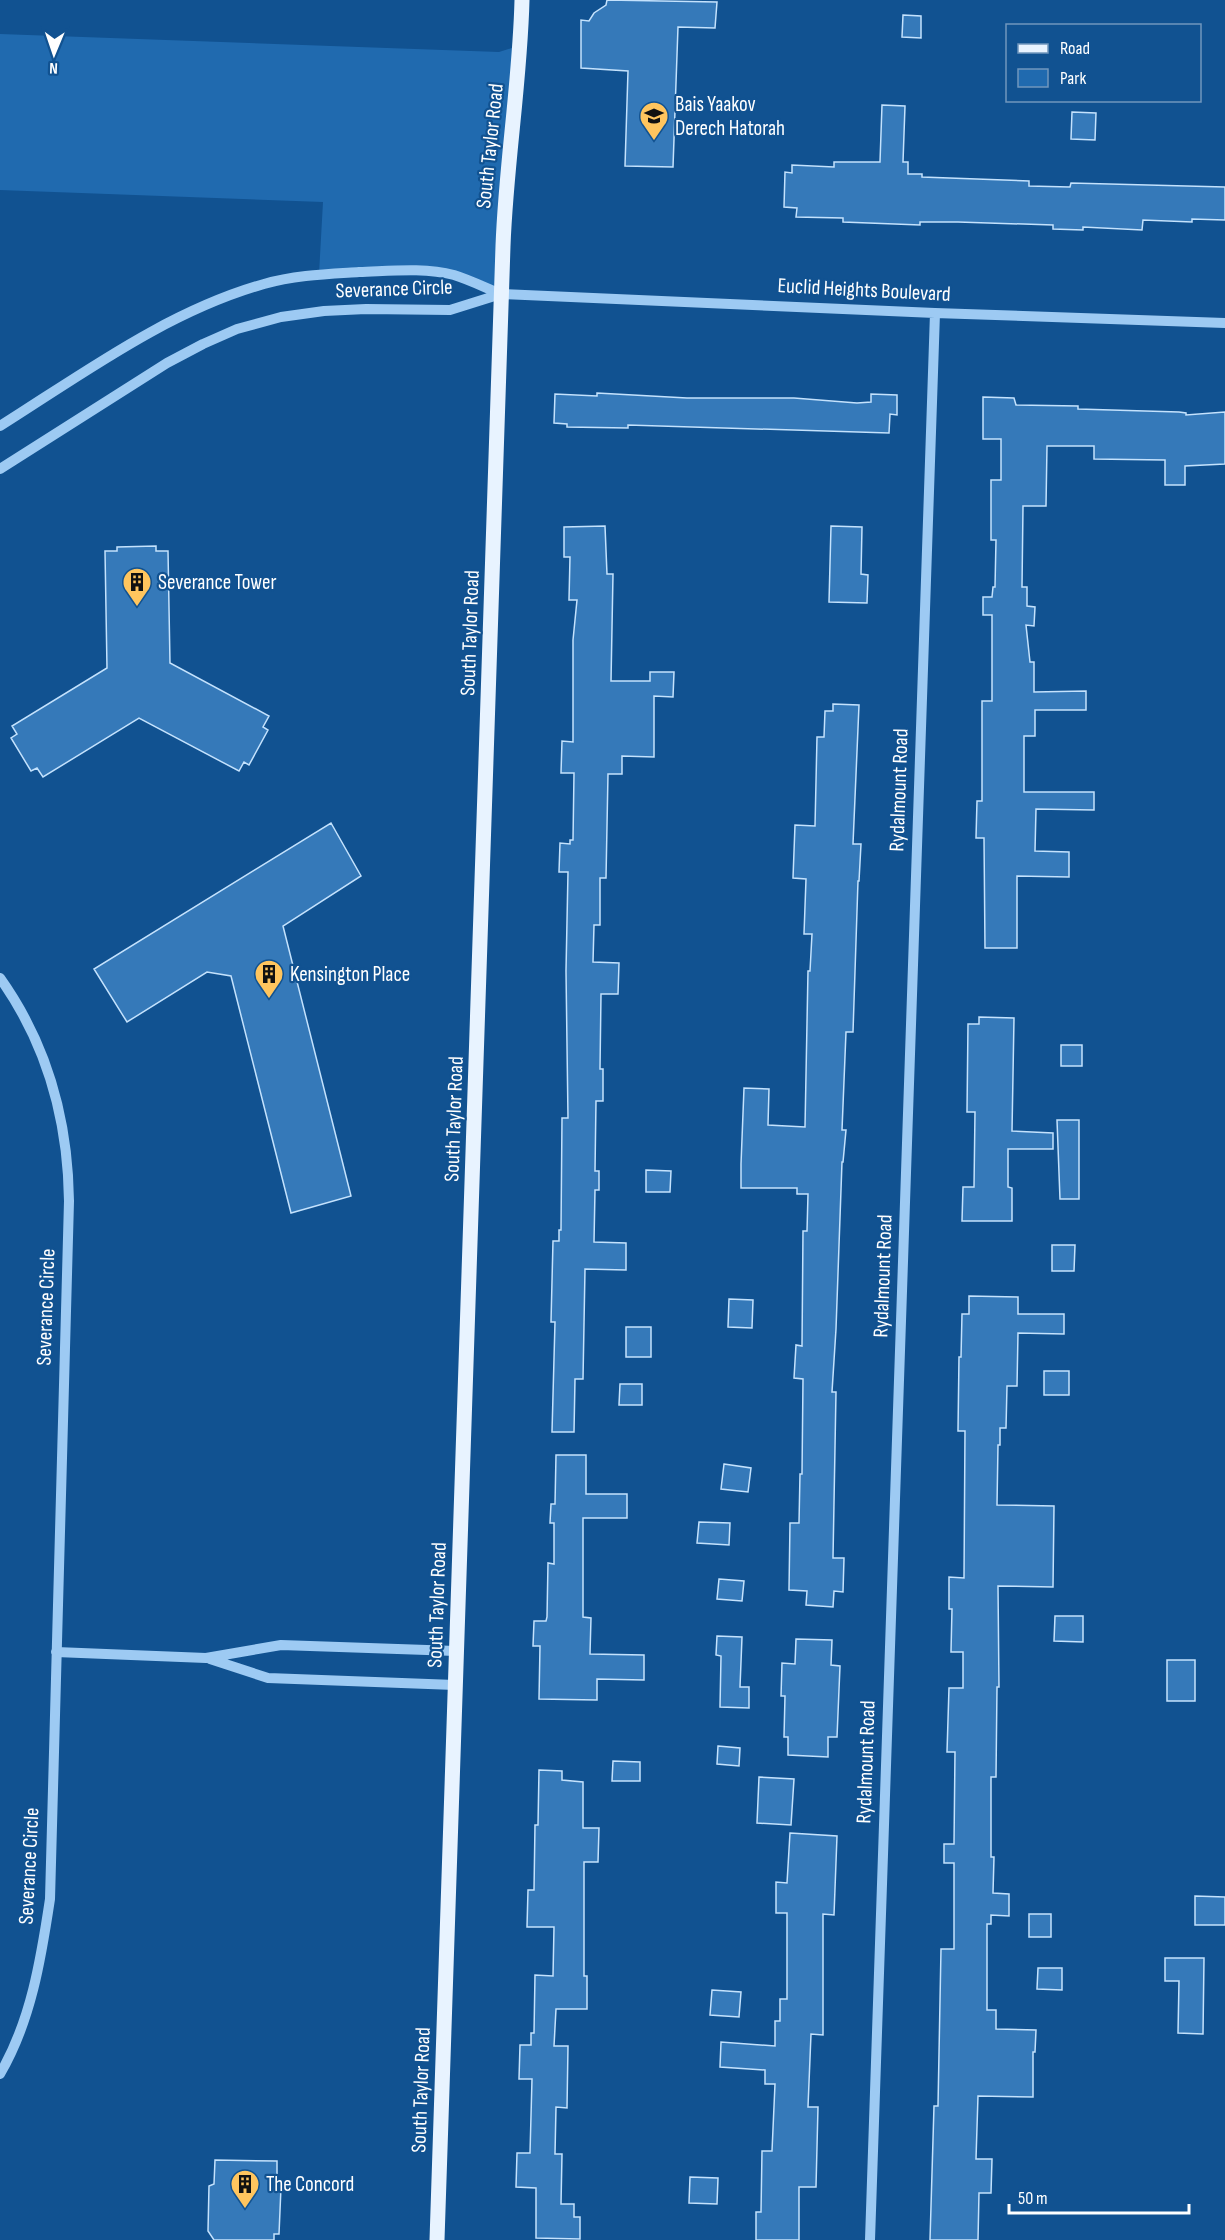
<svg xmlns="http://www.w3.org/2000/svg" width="1225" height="2240" font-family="'Sofia Sans Condensed',sans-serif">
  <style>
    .green { fill: #206aaf }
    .building { fill: #3579b9; stroke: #c4e2fd; stroke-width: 1.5 }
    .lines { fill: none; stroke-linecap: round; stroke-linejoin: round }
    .minor { stroke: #9dcaf3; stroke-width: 10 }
    .major { stroke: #e8f3ff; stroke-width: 15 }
    .labels { text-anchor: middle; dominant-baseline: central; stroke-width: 4.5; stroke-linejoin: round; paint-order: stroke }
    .poi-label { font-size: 21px; fill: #fff; stroke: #115291; text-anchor: start }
    .street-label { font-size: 21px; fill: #fff; stroke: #115291 }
  </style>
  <rect width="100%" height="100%" fill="#115291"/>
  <path class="green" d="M 0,34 L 499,52 L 521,45 L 501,294 L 456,276 L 319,274 L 323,202 L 0,190 Z"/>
  <path class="building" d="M 607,0 L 717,2 L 715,28 L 678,27 L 673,167 L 625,166 L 628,71 L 581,68 L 581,20 L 589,21 L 594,13 L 606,5 Z
    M 903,15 L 921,16 L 921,38 L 902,37 Z
    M 882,105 L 905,106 L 903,162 L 908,162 L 908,174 L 922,174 L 922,177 L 1029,181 L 1029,186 L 1070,187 L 1071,183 L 1225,187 L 1225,220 L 1192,219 L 1192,222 L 1143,220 L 1142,230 L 1083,227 L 1083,230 L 1053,229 L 1053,225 L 958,222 L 920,222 L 920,225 L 843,222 L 843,218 L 796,217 L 797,208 L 784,207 L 785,172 L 792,173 L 792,165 L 834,167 L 834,162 L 880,162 Z
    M 1072,112 L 1096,113 L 1095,140 L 1071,139 Z
    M 597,393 L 687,398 L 794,398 L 857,403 L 871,402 L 871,394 L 897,395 L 897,415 L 890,414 L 889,433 L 628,425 L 628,428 L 567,427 L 567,424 L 554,423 L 555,394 L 597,396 Z
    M 983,397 L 1014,398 L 1016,405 L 1078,406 L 1078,409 L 1179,412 L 1186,413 L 1186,415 L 1225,412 L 1225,464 L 1185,466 L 1185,485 L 1165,485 L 1165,460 L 1094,459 L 1094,446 L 1047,446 L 1046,506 L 1023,506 L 1022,587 L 1027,587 L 1027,606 L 1035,607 L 1034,626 L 1026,625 L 1030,662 L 1034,662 L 1034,692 L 1086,691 L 1086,710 L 1035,710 L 1035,736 L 1024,736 L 1024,792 L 1094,792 L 1094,810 L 1036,809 L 1035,851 L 1069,852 L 1069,877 L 1017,876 L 1017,948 L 985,948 L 984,838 L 976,838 L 977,801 L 982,801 L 982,701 L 992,701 L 992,615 L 983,615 L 983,597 L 992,597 L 993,587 L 995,587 L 996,540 L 991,540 L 991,480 L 1001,480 L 1001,439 L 983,439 Z
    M 605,526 L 607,574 L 613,574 L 611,681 L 650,681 L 650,672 L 674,672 L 673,697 L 654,696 L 654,757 L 622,756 L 622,774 L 608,774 L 606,878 L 600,878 L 600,925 L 594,925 L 593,962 L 619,963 L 618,994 L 601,994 L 600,1069 L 603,1069 L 603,1101 L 596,1101 L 595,1171 L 599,1171 L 599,1190 L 595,1190 L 594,1242 L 626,1243 L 626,1270 L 585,1269 L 583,1379 L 575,1379 L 574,1432 L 552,1432 L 555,1322 L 551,1322 L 553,1241 L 559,1241 L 559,1230 L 561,1230 L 562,1118 L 568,1118 L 566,971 L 568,872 L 559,872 L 560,843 L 570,844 L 570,840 L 573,840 L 574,773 L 561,773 L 562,741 L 573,742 L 573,640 L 577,600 L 569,600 L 570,557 L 564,557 L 564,527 Z
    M 831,526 L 862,527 L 861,574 L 868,575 L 867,603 L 829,602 Z
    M 156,546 L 156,551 L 168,551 L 170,663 L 269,716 L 263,727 L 268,730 L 249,765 L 244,762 L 239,771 L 139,718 L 43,777 L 37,768 L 31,771 L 11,738 L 17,734 L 12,726 L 107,668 L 105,551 L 117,551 L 117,547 Z
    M 833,704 L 859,705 L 853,844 L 861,844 L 859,881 L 858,881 L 853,1032 L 846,1032 L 842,1130 L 846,1130 L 843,1162 L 842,1162 L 836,1329 L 832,1392 L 836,1392 L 833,1558 L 844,1558 L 843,1592 L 834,1591 L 833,1607 L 806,1605 L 807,1591 L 789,1590 L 790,1523 L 799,1523 L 800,1474 L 802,1474 L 803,1379 L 794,1378 L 796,1345 L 802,1346 L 803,1231 L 807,1231 L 808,1194 L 797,1194 L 797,1188 L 741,1188 L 741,1164 L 744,1088 L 769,1089 L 768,1125 L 805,1127 L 808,971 L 810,971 L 812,934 L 804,934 L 806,879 L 793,878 L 795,825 L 815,826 L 817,737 L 824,737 L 825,711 L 833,711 Z
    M 331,823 L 361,876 L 283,926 L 351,1196 L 291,1213 L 231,976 L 207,972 L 127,1022 L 94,969 Z
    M 979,1017 L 1014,1018 L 1012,1131 L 1053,1133 L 1053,1149 L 1008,1149 L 1008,1187 L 1012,1188 L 1012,1221 L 962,1221 L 963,1187 L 974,1187 L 975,1112 L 967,1112 L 968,1024 L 979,1024 Z
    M 1061,1045 L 1082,1045 L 1082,1066 L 1061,1066 Z
    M 1057,1120 L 1079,1120 L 1079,1199 L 1060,1199 Z
    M 646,1170 L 671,1171 L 670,1192 L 646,1192 Z
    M 1052,1245 L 1075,1245 L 1074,1271 L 1052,1271 Z
    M 969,1296 L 1018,1297 L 1018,1314 L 1064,1314 L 1064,1334 L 1018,1333 L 1017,1386 L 1007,1386 L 1006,1428 L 1000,1428 L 1000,1445 L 998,1445 L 997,1505 L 1054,1506 L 1053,1587 L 998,1586 L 999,1687 L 997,1687 L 996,1777 L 991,1777 L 991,1857 L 994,1857 L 993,1893 L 1009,1894 L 1009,1916 L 991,1915 L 991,1924 L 987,1924 L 987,2010 L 996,2010 L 996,2029 L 1036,2030 L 1035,2052 L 1033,2052 L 1033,2097 L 978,2096 L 976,2159 L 992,2159 L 991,2193 L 979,2193 L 978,2240 L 930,2240 L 934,2106 L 938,2106 L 941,1949 L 954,1949 L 954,1863 L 944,1863 L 944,1844 L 954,1844 L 955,1752 L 947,1752 L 949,1688 L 963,1688 L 963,1652 L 951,1652 L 952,1609 L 949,1609 L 949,1577 L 964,1578 L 965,1431 L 958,1431 L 959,1357 L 961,1357 L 962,1314 L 969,1314 Z
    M 729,1299 L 753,1300 L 752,1328 L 728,1327 Z
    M 626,1327 L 651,1327 L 651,1357 L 626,1357 Z
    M 1044,1371 L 1069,1371 L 1069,1395 L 1044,1395 Z
    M 620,1384 L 642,1384 L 642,1405 L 619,1405 Z
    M 556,1455 L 586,1455 L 586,1494 L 627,1494 L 627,1518 L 583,1518 L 583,1617 L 591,1618 L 590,1654 L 644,1655 L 644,1680 L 597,1679 L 597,1700 L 539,1699 L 540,1646 L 533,1646 L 534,1621 L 546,1621 L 547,1617 L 548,1563 L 554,1564 L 554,1523 L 550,1523 L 551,1504 L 555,1504 Z
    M 724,1464 L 751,1468 L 748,1492 L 721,1489 Z
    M 699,1522 L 730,1523 L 729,1545 L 697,1543 Z
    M 719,1579 L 744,1581 L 742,1601 L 717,1599 Z
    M 1055,1616 L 1083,1616 L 1083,1642 L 1054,1641 Z
    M 717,1636 L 742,1637 L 740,1687 L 749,1687 L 749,1708 L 720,1707 L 721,1656 L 716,1655 Z
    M 796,1639 L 832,1640 L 831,1665 L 840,1666 L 837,1737 L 828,1737 L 828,1757 L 788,1755 L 788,1737 L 784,1737 L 785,1696 L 781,1696 L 782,1663 L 795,1664 Z
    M 1167,1660 L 1195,1660 L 1195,1701 L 1167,1701 Z
    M 718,1746 L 740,1748 L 739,1766 L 717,1764 Z
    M 613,1761 L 640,1762 L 640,1781 L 612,1781 Z
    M 539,1770 L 562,1771 L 562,1780 L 583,1782 L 583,1828 L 599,1828 L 598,1862 L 584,1862 L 584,1976 L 587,1976 L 587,2009 L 556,2009 L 554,2046 L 568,2046 L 567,2108 L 556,2107 L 555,2154 L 562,2154 L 561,2204 L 574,2204 L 574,2217 L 580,2217 L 580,2239 L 536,2238 L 536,2188 L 516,2187 L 517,2153 L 530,2153 L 532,2079 L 519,2079 L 520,2045 L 531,2045 L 531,2033 L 534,2033 L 535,1975 L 553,1976 L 554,1927 L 527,1927 L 528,1890 L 534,1890 L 535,1825 L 538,1825 Z
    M 759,1777 L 794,1779 L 791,1825 L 757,1823 Z
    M 790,1833 L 837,1836 L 834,1915 L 823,1914 L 823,2035 L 811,2034 L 808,2107 L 818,2107 L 816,2187 L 799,2187 L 799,2240 L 756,2240 L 756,2212 L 761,2212 L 762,2151 L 772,2151 L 775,2084 L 765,2084 L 765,2070 L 720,2067 L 721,2042 L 775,2046 L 775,2021 L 780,2021 L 780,1999 L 787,1999 L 787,1913 L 776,1913 L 776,1882 L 787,1883 Z
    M 1195,1896 L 1225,1897 L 1225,1925 L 1195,1925 Z
    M 1029,1914 L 1051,1914 L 1051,1937 L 1029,1937 Z
    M 1165,1958 L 1204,1958 L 1203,2034 L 1178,2033 L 1179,1981 L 1165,1981 Z
    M 1038,1968 L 1062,1968 L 1062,1990 L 1037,1989 Z
    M 712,1990 L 741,1992 L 739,2017 L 710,2015 Z
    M 215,2160 L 277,2161 L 277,2186 L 281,2187 L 279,2234 L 274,2234 L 274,2240 L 214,2240 L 208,2231 L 209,2186 L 214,2184 Z
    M 690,2177 L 718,2178 L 717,2204 L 689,2203 Z"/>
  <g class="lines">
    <path class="minor" d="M 0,426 C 84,373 168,311 264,284 C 295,275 328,274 359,272 C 390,271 424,267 454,275 C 470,280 486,288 501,294
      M 0,469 L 167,363 L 203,344 L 237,329 L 281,317 L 324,311 L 366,309 L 450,310 L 501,294 L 935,313 L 1225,323
      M 0,978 C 47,1044 68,1120 69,1201 L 50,1899 C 41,1959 31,2021 0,2074
      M 56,1652 L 206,1658 L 281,1645 L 456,1651
      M 210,1659 L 268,1678 L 455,1685
      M 870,2240 L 935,313"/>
    <path class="major" d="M 437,2240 L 503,246 C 506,164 520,82 522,0"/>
  </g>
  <defs>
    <g id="school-pin" transform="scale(1.5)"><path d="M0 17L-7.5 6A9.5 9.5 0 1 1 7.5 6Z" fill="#ffc55e" stroke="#115291"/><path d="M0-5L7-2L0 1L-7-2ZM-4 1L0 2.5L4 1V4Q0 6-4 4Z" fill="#111"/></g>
    <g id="building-pin" transform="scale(1.5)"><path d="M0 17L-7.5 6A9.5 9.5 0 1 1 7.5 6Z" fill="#ffc55e" stroke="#115291"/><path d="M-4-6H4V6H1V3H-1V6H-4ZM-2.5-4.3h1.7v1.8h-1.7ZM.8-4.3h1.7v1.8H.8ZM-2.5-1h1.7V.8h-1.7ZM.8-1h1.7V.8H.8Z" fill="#111"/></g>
  </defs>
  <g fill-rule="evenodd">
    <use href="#school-pin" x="654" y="116"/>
    <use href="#building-pin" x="137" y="582"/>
    <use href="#building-pin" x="269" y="974"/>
    <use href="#building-pin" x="245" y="2184"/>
  </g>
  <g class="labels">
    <g class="poi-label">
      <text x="675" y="104">Bais Yaakov<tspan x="675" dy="24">Derech Hatorah</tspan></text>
      <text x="158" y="582">Severance Tower</text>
      <text x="290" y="974">Kensington Place</text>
      <text x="266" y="2184">The Concord</text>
    </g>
    <g class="street-label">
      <text transform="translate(490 146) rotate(-84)">South Taylor Road</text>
      <text transform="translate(394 289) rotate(-2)">Severance Circle</text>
      <text transform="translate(864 290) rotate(3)">Euclid Heights Boulevard</text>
      <text transform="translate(470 633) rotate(-88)">South Taylor Road</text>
      <text transform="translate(899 790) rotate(-88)">Rydalmount Road</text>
      <text transform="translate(454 1119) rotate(-88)">South Taylor Road</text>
      <text transform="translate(883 1276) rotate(-88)">Rydalmount Road</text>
      <text transform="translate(46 1307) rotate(-88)">Severance Circle</text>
      <text transform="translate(437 1605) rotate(-88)">South Taylor Road</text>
      <text transform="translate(866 1762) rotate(-88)">Rydalmount Road</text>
      <text transform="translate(29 1866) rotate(-87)">Severance Circle</text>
      <text transform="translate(421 2090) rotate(-88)">South Taylor Road</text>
    </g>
  </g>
  <rect x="1006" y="24" width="195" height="78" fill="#115291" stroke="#7097bd" stroke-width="1.5"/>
  <rect x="1018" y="44" width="30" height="9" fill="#e8f3ff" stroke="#7097bd" stroke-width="1.5"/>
  <text x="1060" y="54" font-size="18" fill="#ffffff">Road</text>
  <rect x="1018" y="69" width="30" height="18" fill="#206aaf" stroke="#7097bd" stroke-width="1.5"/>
  <text x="1060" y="84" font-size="18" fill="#ffffff">Park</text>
  <g transform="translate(54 54) rotate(182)" stroke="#115291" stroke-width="4.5" paint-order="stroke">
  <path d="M0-4.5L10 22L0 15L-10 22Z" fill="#ffffff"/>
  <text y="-9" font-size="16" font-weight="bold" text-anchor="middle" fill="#ffffff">N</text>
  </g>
  <path d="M1009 2204v9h180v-9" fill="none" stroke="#ffffff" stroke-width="3"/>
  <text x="1018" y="2204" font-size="18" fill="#ffffff" stroke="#115291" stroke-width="4.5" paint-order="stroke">50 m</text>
</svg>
